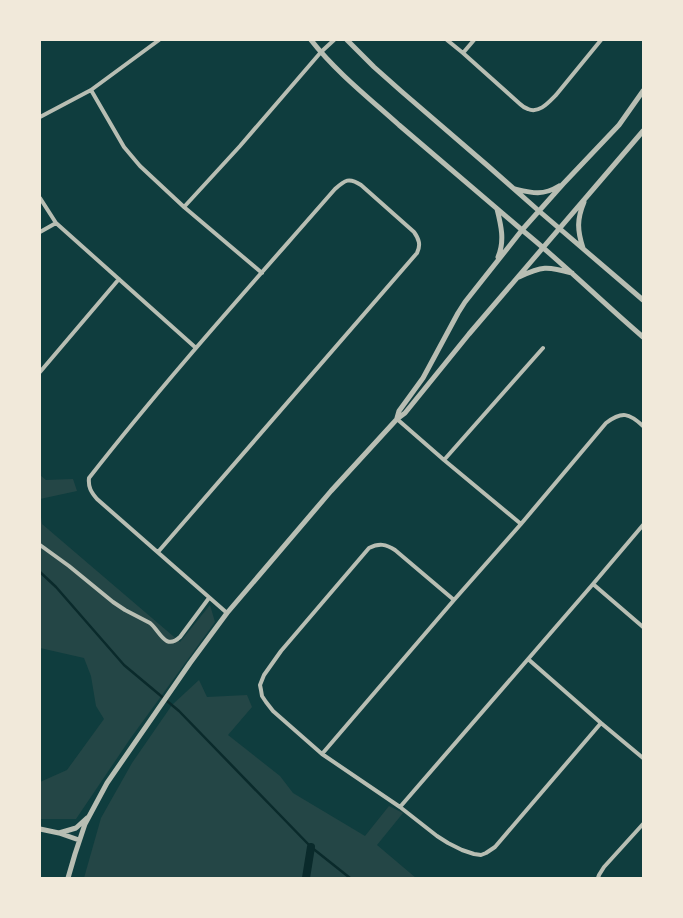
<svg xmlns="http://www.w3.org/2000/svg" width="683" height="918" font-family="Barlow,sans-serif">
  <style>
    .green { fill: #244646 }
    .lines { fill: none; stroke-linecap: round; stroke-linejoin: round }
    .stream { stroke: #0a2a2b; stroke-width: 2.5 }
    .canal { stroke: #0a2a2b; stroke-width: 8 }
    .minor { stroke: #b8beb3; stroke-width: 4 }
    .tertiary { stroke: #b8beb3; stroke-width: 5 }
  </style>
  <rect width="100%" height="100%" fill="#0f3d3e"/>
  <path class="green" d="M 40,475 L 46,480 L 73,479 L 77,491 L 40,499 Z
    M 40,510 L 42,524 L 180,642 L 210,605 L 215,622 L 130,739 L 76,819 L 40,819 L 40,782 L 67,770 L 104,719 L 96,706 L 91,676 L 84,658 L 40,648 Z
    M 199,680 L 207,697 L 247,695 L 252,707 L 228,735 L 280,776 L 293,793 L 365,836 L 389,806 L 403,813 L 377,845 L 416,878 L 84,878 L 101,818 L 132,763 L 172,705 Z"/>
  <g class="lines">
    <path class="stream" d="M 40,572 L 56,587 L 124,665 L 179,711 L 311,847 L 350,878"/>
    <path class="canal" d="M 306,878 L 311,847"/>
    <path class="minor" d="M 447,40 L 463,53 L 520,104 C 522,106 525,108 528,109 C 539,114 549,102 556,95 L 601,40
      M 463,53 L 474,40
      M 91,90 L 124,147 L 140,166 L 184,207 L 262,273
      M 40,117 L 91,90 L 159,40
      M 40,198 L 56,223 L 196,348
      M 184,207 L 240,146 L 321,52 L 334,40
      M 40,232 L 56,223
      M 40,372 L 119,279
      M 397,419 L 444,460 L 521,524
      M 444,460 L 543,348
      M 40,545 L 69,566 L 113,602 L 125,610 L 150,623 C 160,631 165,651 180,637 L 209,598
      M 158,552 L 417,253 C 421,245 419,239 414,232 L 361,185 C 349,177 345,180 335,189 C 252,284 167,378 89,478 C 88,487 91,492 97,499 L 227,613
      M 593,584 L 643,627
      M 454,600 L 395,550 C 386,544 379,543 369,548 L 281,651 L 264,675 L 260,685 L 261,690 L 262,696 L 266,702 L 273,711 L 322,754 L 400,807 L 437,836 L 448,843 L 462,850 L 474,854 L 481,855 L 486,853 L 495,847 L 601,723
      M 528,659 L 601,723 L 643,758
      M 322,754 L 454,600 L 521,524 L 606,423 C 622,411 629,413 643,426
      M 400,807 L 593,584 L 643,525
      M 598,878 L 599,875 L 604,867 L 643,824"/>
    <path class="tertiary" d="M 311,40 C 336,72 369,98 399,125 C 440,160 481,195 522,230 C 564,264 602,302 643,337
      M 347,40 L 374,67 L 401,91 L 488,166 L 539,211 L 643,300
      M 515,189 C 532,193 543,196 559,186
      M 497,209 C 501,225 505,241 498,257
      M 583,248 C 577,230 577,219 584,202
      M 519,277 C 542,266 547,266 572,273
      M 397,418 L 399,411 L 423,378 L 458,313 L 465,302 L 522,230 L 563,184 L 619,125 L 643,91
      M 40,829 L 59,833 L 79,840
      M 59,833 L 76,828 L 87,818
      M 68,878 L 75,854 L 85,824 L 107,783 L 190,663 L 227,613 L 331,491 L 397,419 L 405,413 L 469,334 L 643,131"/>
  </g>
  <rect width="683" height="918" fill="none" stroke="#f1e9da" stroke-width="82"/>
</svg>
